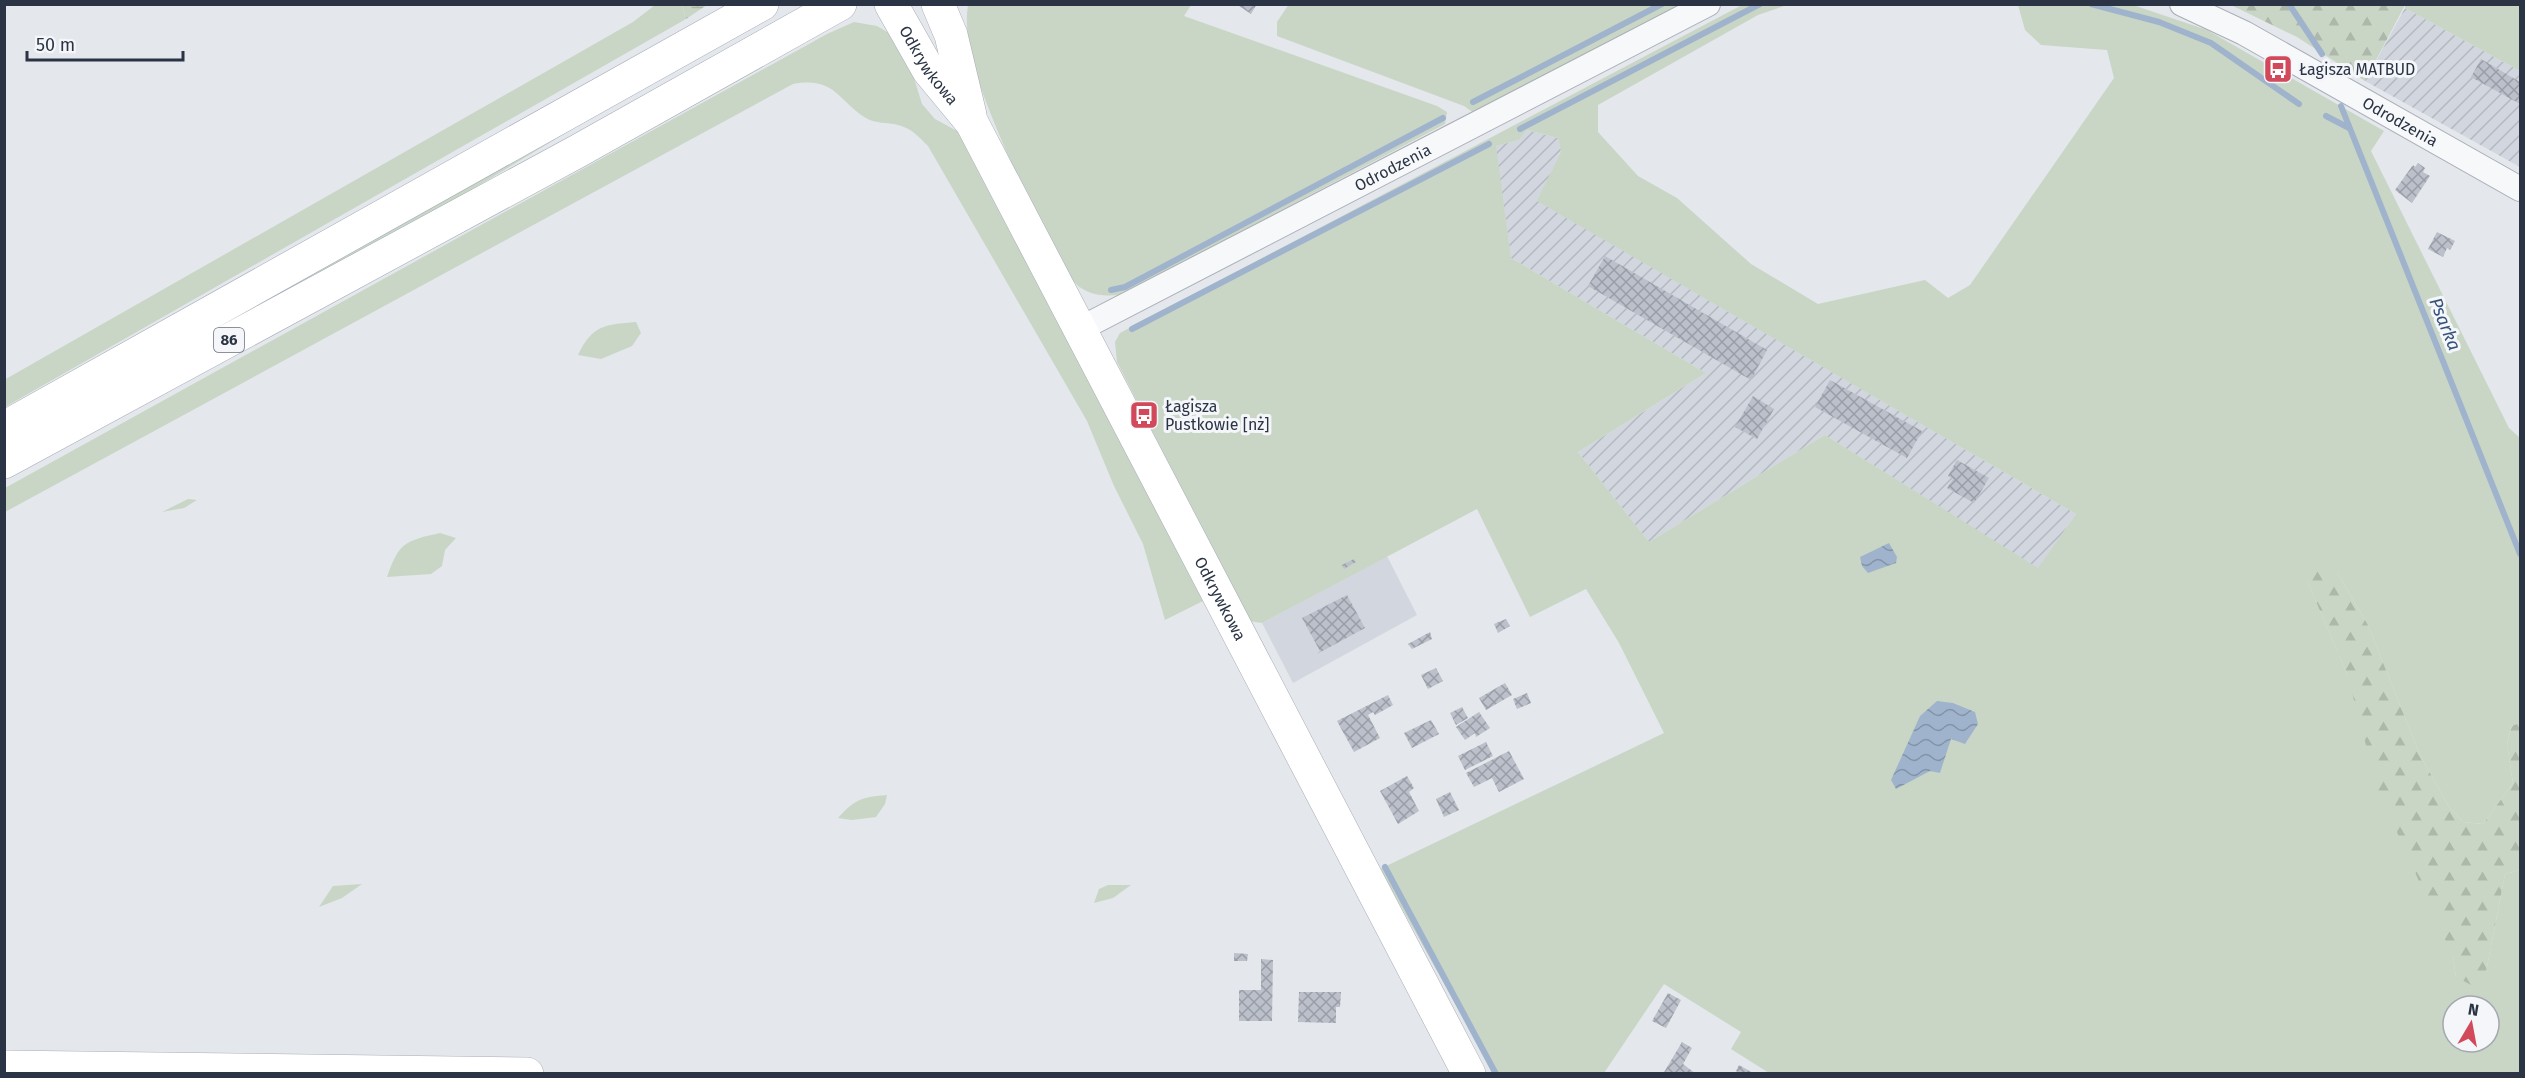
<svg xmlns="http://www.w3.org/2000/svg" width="2525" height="1078" font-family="'Fira Sans',sans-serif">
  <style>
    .built { fill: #d2d6de }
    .industrial { fill: url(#industrial-furrows) }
    .green { fill: #c9d6c5; fill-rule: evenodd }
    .forest { fill: url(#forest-firs) }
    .wetland { fill: url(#wetland-marsh) }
    .water { fill: url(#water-waves) }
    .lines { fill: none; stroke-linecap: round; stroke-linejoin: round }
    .stream { stroke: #9fb4cc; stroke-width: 6 }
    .building { fill: url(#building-cross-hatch) }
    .street-casing { stroke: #a9aeb7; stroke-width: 26 }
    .secondary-casing { stroke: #a9aeb7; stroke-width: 34 }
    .primary-casing { stroke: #a3abb8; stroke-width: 34 }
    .street { stroke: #f7f8fa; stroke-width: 24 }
    .secondary { stroke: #fff; stroke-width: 33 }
    .primary { stroke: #fff; stroke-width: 33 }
    .labels { text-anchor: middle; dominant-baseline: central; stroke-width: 6; stroke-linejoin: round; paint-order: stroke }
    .shield { fill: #f4f6f9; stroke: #676e7b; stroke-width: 1.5 }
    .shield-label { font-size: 15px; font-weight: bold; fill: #2b3445 }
    .street-label { font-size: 16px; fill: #2b3445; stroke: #f4f6f9 }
    .poi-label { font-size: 16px; fill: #2b3445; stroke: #f4f6f9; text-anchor: start }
    .water-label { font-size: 18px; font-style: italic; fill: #34527a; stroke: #f4f6f9 }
  </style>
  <defs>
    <pattern id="industrial-furrows" width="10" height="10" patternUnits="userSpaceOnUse" patternTransform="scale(1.5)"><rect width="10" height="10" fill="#d2d6de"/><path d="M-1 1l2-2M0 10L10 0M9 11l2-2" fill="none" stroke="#b4b8c0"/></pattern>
    <pattern id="forest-firs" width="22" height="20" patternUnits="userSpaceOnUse" patternTransform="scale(1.5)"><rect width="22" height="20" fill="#c9d6c5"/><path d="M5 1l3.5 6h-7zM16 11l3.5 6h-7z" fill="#adb8ab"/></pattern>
    <pattern id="wetland-marsh" width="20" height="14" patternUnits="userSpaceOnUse" patternTransform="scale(1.5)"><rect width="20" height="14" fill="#c9d6c5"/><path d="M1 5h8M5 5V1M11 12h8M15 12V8" fill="none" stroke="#adb8ab"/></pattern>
    <pattern id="water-waves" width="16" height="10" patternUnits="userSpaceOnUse" patternTransform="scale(1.5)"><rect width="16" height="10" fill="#9fb4cc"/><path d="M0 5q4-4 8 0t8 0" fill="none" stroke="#8293a7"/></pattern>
    <pattern id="building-cross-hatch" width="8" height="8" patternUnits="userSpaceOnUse" patternTransform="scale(1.5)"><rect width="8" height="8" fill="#bbc0ca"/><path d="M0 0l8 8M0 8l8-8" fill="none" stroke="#989da6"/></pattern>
  </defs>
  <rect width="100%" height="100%" fill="#e4e7ec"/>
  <path class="built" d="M 1387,556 L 1417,615 L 1293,683 L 1262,623 Z"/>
  <path class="industrial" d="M 2405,8 L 2520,71 L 2520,167 L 2365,81 Z
    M 1527,130 L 1558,138 L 1561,150 L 1538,201 L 2076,514 L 2038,569 L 1825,435 L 1649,542 L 1578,452 L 1706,373 L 1511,258 L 1495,146 L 1519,140 Z"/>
  <path class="green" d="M 1289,4 L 1679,5 L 1474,113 L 1464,106 L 1277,36 L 1277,22 Z
    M 655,5 L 682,5 L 686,19 L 5,407 L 4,380 L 633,22 Z
    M 968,5 L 1191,5 L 1184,16 L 1437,106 L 1447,112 L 1445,124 L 1120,295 C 1105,296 1094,296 1081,288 C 1056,273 991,119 980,85 C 971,60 964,30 968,5 Z
    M 1742,5 L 1787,5 L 1758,15 L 1598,105 L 1598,132 L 1638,176 L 1677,198 L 1751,264 L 1818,304 L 1925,280 L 1948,298 L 1970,285 L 2114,78 L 2107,50 L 2041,45 L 2025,30 L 2018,5 L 2133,5 L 2207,30 L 2384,131 L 2371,151 L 2509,428 L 2520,438 L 2520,723 L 2511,726 L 2507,744 L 2513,783 L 2483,824 L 2463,822 L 2449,807 L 2420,755 L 2368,625 L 2337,572 L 2308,583 L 2347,674 L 2453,957 L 2456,977 L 2486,972 L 2505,874 L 2520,870 L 2520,1073 L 1769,1073 L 1731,1049 L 1741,1032 L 1664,984 L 1604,1073 L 1494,1073 L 1380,869 L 1664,733 L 1619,643 L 1586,589 L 1530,617 L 1477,509 L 1262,623 L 1249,621 L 1117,362 L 1115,342 L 1120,333 ZM 1527,130 L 1558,138 L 1561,151 L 1537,201 L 2076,514 L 2038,568 L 1825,435 L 1649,542 L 1578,452 L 1706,373 L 1511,258 L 1496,146 L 1519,140 ZM 2453,1006 L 2489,1006 L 2489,1042 L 2453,1042 Z
    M 2405,5 L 2520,5 L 2520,71 L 2405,8 Z
    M 854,22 L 877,26 L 894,36 L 909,62 L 922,104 L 935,119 L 957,131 L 973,152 L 1207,599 L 1165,620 L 1143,544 L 1114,486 L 1087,421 L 928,146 C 919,137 911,128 898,125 C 887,122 876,124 866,118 C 838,101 835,76 793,84 L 5,512 L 5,488 L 827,34 Z
    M 560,133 L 564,134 L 431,214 L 5,444 Z
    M 636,322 L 641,333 L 632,346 L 601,359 L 578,355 C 593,324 605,325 636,322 Z
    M 188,499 L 197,500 L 184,508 L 162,512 Z
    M 440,533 L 456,538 L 445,550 L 442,566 L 431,574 L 387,577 C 399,543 404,541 440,533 Z
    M 887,795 L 885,804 L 876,817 L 852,820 L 838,818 C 855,799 862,797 887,795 Z
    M 362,884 L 342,898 L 319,907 L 333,886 Z
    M 1108,885 L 1131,885 L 1113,898 L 1094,903 L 1099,889 Z"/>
  <path class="forest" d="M 2231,5 L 2405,5 L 2365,81 L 2297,37 Z
    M 2318,567 L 2337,572 L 2368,625 L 2420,755 L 2449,807 L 2463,822 L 2483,824 L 2513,783 L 2507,744 L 2511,726 L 2520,723 L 2520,870 L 2505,874 L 2486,972 L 2473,986 L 2456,977 L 2453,957 L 2378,790 L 2347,674 L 2308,583 Z"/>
  <path class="wetland" d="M 682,4 L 707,4 L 707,5 L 686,19 Z"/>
  <path class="water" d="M 1889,543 L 1897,557 L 1896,563 L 1868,573 L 1862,566 L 1860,557 Z
    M 1937,701 L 1953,703 L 1975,712 L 1978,724 L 1965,744 L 1951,739 L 1940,773 L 1930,771 L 1896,789 L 1891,780 L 1920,716 Z"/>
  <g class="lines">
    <path class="stream" d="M 2091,4 L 2159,22 L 2211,43 L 2299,104
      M 2289,4 L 2322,54
      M 1473,102 L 1662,4
      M 2341,106 L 2520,554
      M 2326,116 L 2349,128
      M 1520,129 L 1760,4
      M 1111,290 L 1125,287 L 1443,118
      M 1132,329 L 1489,144
      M 1385,867 L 1496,1074"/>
  </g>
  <path class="building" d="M 1236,4 L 1257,4 L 1251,14 Z
    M 2481,59 L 2520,82 L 2520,104 L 2471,77 Z
    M 2418,163 L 2425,168 L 2423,172 L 2430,176 L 2412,203 L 2395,190 L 2413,165 L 2415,167 Z
    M 2437,232 L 2455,241 L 2450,250 L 2447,248 L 2443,257 L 2428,249 Z
    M 1605,256 L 1767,350 L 1751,380 L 1588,286 Z
    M 1830,380 L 1922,431 L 1907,458 L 1815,407 Z
    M 1753,396 L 1774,409 L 1757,439 L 1735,427 Z
    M 1957,460 L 1989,478 L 1974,503 L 1947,488 L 1953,479 L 1948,476 Z
    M 1354,559 L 1356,562 L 1344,569 L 1342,565 Z
    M 1347,595 L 1365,628 L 1317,654 L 1320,651 L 1302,618 Z
    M 1506,619 L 1510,626 L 1498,633 L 1494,624 Z
    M 1430,632 L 1432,639 L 1412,649 L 1408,644 Z
    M 1436,668 L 1443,681 L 1428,689 L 1421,675 Z
    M 1505,683 L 1512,695 L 1486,710 L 1479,698 Z
    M 1527,693 L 1531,703 L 1517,709 L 1513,699 Z
    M 1388,695 L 1393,705 L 1375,715 L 1373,712 L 1368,715 L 1380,738 L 1354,752 L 1337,721 Z
    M 1462,707 L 1468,718 L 1456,725 L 1450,713 Z
    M 1479,712 L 1490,728 L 1476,737 L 1475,733 L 1465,740 L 1456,727 Z
    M 1431,720 L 1439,734 L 1412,748 L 1404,733 Z
    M 1486,742 L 1493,756 L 1465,770 L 1458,756 Z
    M 1509,751 L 1524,779 L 1499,792 L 1492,778 L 1474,787 L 1466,773 Z
    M 1407,776 L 1414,788 L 1409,792 L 1419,811 L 1398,824 L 1380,791 Z
    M 1450,792 L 1459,810 L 1444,817 L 1436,799 Z
    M 1234,953 L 1248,954 L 1247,961 L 1234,961 Z
    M 1261,959 L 1273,960 L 1272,1021 L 1239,1021 L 1239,990 L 1261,990 Z
    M 1299,992 L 1341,992 L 1340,1007 L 1336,1007 L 1336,1023 L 1298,1022 Z
    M 1668,993 L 1681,1000 L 1666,1028 L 1652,1021 Z
    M 1682,1042 L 1692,1048 L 1683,1064 L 1696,1074 L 1663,1074 Z
    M 1739,1065 L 1755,1074 L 1741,1074 L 1736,1071 Z"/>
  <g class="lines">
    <g class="street-casing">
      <g id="street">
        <path id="s1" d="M 2182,4 L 2244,33 L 2520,189"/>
        <path id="s2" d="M 1080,329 L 1708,4"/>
      </g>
    </g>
    <g class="secondary-casing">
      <g id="secondary">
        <path id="s3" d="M 891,4 L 929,71 L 972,123 L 1469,1074"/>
        <path d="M 938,4 L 951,35 L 970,115"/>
        <path d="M 4,1067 L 527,1074"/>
      </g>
    </g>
    <g class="primary-casing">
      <path id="primary" d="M 4,428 L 762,4
        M 4,462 L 578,151 L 840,4"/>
    </g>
    <use href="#street" class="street"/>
    <use href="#secondary" class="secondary"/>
    <use href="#primary" class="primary"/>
  </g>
  <defs>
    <g id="bus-square" transform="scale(1.5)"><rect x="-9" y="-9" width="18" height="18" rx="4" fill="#d1495b" stroke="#f4f6f9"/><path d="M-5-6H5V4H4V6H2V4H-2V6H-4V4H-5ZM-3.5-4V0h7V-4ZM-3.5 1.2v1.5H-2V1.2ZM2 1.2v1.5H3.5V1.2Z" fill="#fff"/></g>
  </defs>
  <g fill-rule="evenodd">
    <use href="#bus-square" x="2278" y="69"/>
    <use href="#bus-square" x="1144" y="415"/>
  </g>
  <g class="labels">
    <rect class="shield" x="214" y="328" width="30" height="24" rx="4.5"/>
    <g class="shield-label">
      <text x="229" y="340">86</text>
    </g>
    <g class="street-label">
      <text stroke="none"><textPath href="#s3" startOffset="72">Odkrywkowa</textPath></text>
      <text stroke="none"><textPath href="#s1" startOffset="248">Odrodzenia</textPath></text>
      <text stroke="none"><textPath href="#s2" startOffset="352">Odrodzenia</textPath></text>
      <text stroke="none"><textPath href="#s3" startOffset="681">Odkrywkowa</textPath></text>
    </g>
    <g class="poi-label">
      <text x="2299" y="69">Łagisza MATBUD</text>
      <text x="1165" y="406">Łagisza<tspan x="1165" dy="18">Pustkowie [nż]</tspan></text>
    </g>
    <g class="water-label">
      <text transform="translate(2445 324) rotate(68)">Psarka</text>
    </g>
  </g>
  <rect width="2525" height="1078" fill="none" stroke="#2b3445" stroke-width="12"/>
  <g transform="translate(2471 1024) rotate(10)"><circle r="28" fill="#f4f6f9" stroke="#a4a8b1" stroke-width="1.5"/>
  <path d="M0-4.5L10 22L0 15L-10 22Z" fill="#d1495b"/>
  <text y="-9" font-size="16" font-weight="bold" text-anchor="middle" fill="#2b3445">N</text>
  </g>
  <path d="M27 51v9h156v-9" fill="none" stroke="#2b3445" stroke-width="3"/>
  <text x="36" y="51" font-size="18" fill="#2b3445" stroke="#f4f6f9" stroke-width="4.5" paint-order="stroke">50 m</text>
</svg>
